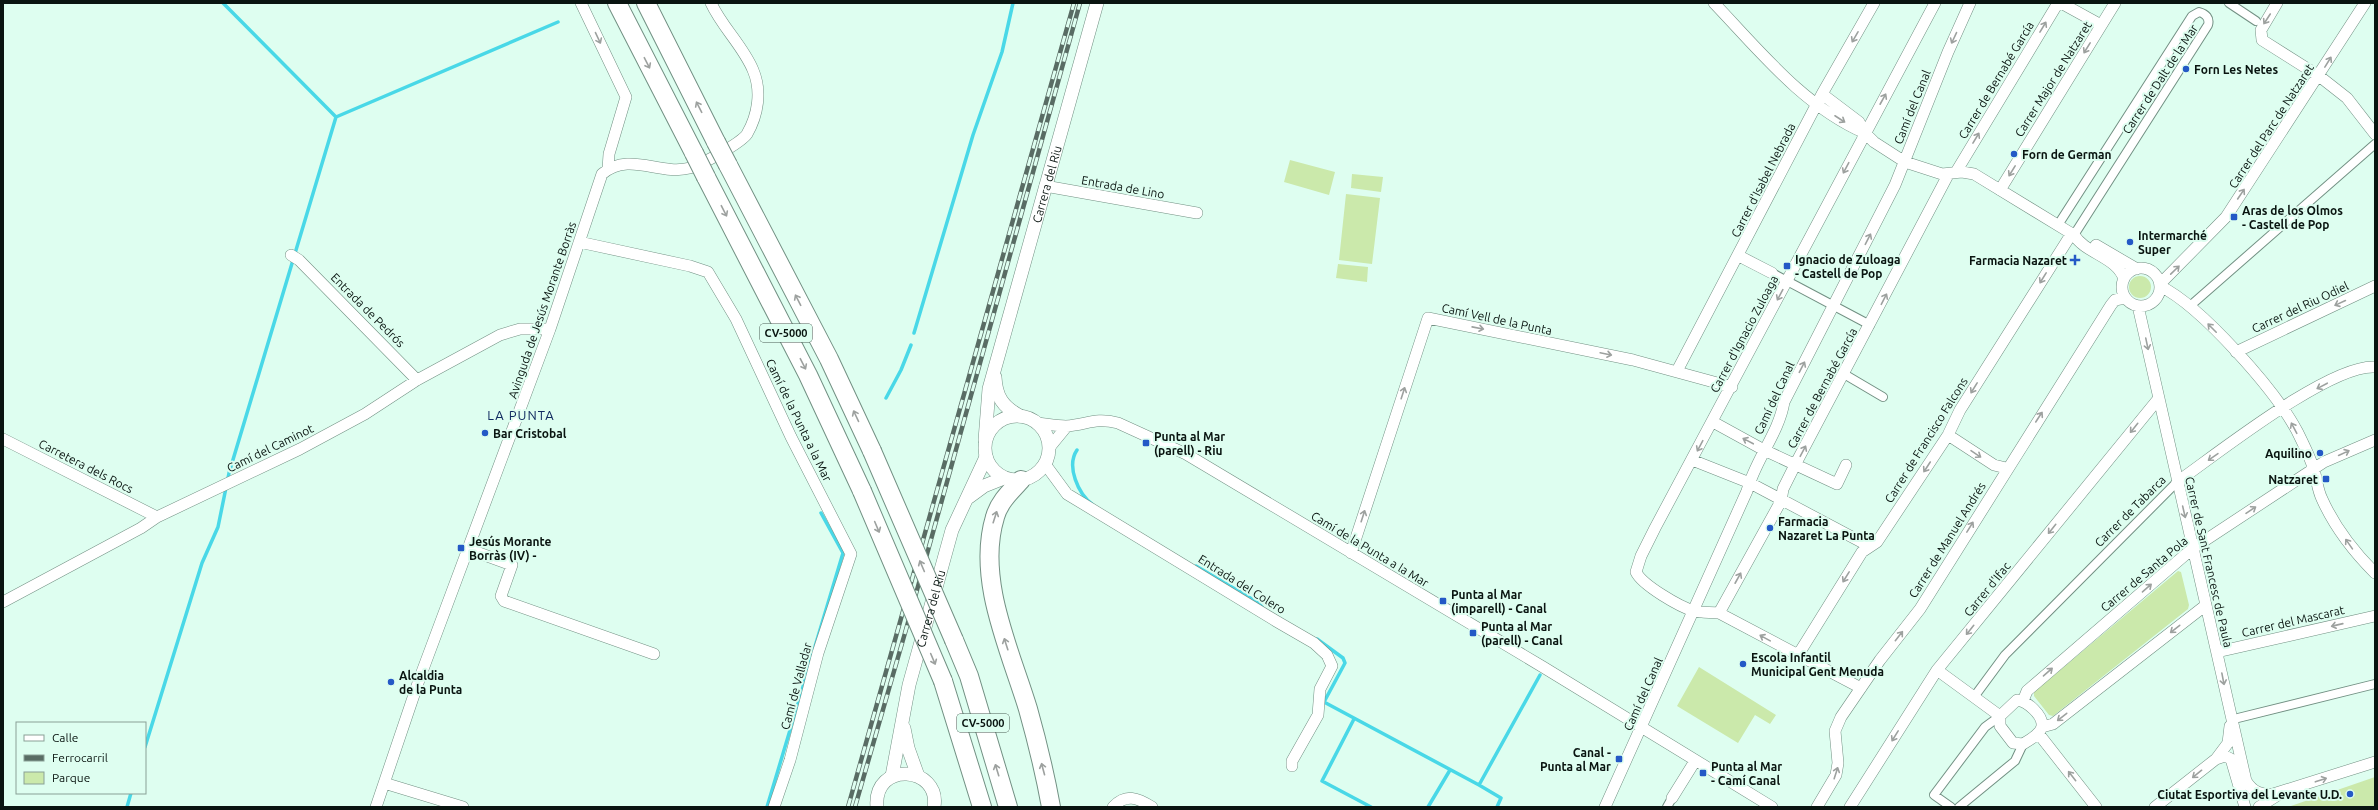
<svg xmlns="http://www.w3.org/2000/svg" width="2378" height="810" font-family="Ubuntu,sans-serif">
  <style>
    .green { fill: #cbe9ab }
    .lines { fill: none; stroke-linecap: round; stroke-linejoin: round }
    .stream { stroke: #49d8e7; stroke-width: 3.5 }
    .pedestrian-casing { stroke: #729083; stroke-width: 10 }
    .minor-casing { stroke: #729083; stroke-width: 12 }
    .tertiary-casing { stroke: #729083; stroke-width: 14 }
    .trunk-casing { stroke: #729083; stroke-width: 20 }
    .pedestrian { stroke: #fff; stroke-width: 8 }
    .minor { stroke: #fff; stroke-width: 11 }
    .tertiary { stroke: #fff; stroke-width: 13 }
    .trunk { stroke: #fff; stroke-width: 18 }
    .rail-casing { stroke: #596c64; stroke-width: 4.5 }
    .rail { stroke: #defef0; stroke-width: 3; stroke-dasharray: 9; stroke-linecap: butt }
    .trunk-bridge-casing { stroke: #729083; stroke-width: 20; stroke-linecap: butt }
    .trunk-bridge { stroke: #fff; stroke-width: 18 }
    .oneway { stroke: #9da19f }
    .poi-dot { fill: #2459c6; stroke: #defef0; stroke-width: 1.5 }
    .labels { text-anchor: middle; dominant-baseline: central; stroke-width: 4; stroke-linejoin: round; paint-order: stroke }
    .shield { fill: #defef0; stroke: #495a53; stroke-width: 1 }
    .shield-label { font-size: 11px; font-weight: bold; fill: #091410 }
    .poi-label { font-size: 12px; font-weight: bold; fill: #091410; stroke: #defef0; text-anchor: start }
    .street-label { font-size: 12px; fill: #091410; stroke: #defef0 }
    .neighbourhood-label { font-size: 13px; letter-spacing: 1px; fill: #112b60; stroke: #defef0 }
  </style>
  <rect width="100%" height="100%" fill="#defef0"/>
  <path class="green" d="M 1290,160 L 1335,172 L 1329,195 L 1284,182 Z
    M 1352,174 L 1383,177 L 1381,192 L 1351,188 Z
    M 1346,194 L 1380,198 L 1372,264 L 1339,260 Z
    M 1338,264 L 1368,267 L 1367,282 L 1336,278 Z
    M2129 287a11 11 0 1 1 22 0a11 11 0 1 1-22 0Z
    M 2178,571 L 2181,572 L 2189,605 L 2188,609 L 2053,716 L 2049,715 L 2034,696 L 2034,692 Z
    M 1699,667 L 1776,715 L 1770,724 L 1755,715 L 1738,743 L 1677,706 Z
    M 2375,777 L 2375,807 L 2288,807 Z"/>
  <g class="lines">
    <path class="stream" d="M 223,3 L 336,117 L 558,22
      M 914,333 L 973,135 L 1002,52 L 1013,3
      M 886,398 L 901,370 L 911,345
      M 1077,450 C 1066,466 1078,494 1093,505
      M 1196,566 L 1257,602 L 1262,607
      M 1317,639 L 1343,658 L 1345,663 L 1324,702 L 1479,785
      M 1354,719 L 1322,781 L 1371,807
      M 145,747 L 202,563 L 218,527 L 229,473 L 336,117
      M 127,807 L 131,793
      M 767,807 L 843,553 L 821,513
      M 1428,807 L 1450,770
      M 1497,807 L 1501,798 L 1479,785 L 1540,675"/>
    <g class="pedestrian-casing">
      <path id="pedestrian" d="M 2229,3 L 2256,21
        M 2058,225 L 2192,16 L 2199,12 C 2206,14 2210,18 2208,25 L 2074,235
        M 1772,273 L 1870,325
        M 2190,306 L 2375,144
        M 1844,374 L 1883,397
        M 1974,697 L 2005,655 L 2177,482
        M 2238,718 L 2375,684
        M 1667,807 L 1672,798
        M 1951,807 L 1934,795 L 1985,727 L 2000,716
        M 1959,807 L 2015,761 L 2023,744"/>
    </g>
    <g class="minor-casing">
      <path id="minor" d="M 581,3 L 626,97 L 609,154 L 608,169
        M 1714,3 C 1759,50 1803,106 1865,133
        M 2061,3 L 2101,25
        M 2277,3 L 2261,30 L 2262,40 L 2319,76 L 2347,98 L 2375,134
        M 1822,94 L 1859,122 L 1865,133 L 1874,142 L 1905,162 L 1942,174 L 1962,172 L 1974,174 L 2074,235 C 2086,254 2117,257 2124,279
        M 1956,172 L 2058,3
        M 1045,186 L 1197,213
        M 2000,190 L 2115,3
        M 579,242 L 690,266 L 708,272 L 736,319 L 791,437 L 851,554 L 818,653 L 790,760 L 774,807
        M 2096,245 L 2137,269
        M 291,255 L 299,260 L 417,380
        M 1739,256 L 1772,273
        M2122 287a19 19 0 1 1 38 0a19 19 0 1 1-38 0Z
        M 2160,284 L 2226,217 L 2365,3
        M 2160,286 C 2202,307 2275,390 2297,431 C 2303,443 2309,455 2313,467 C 2317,478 2317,489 2322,499 C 2335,528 2353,551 2375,573
        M 2138,306 L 2246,781 C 2253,792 2261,795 2273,794 L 2375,762
        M 2236,352 L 2375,286
        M 1677,371 L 1822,94 L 1874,3
        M 1713,422 L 1764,450 L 1837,484 L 1846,465
        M 1037,423 C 1047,424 1056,426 1066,426 C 1087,425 1094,417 1118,423 L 1186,454 L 1543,667 L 1772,807
        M 1948,435 L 1994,465 L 2006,468
        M 3,439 L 157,517
        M 1049,448 L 1067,426
        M 1692,460 L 1750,483 L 1869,546
        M 1045,464 L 1067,494 L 1276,621 L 1314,643 L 1327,655 L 1332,666 L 1320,689 L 1318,715 L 1292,761 L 1292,766
        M 2177,482 C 2217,454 2330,364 2375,367
        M 468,549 L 512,565 L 501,596 L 504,601 L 654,654
        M 1351,553 L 1428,318 L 1633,360 L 1732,387
        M 3,602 L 141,528 L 157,517 L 300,449 L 365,414 L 417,380 L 500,335 L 520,329 L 550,329
        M 1719,613 L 1781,501 L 1783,489 L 1795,465 L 1948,175
        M 2217,652 L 2375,616
        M 1798,655 L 1862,552 L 1877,542 L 1948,435 L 1960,410 L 2072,233
        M 1937,670 L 2000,716
        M 1861,688 L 1719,613 C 1711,612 1702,613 1694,611 C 1680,607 1642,585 1636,572 L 1641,556 L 1655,528 L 1935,3
        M 2017,700 C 2027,701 2043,715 2042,726 C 2041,734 2029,740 2023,744 L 2013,743 L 2000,726 L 2000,716 Z
        M 2023,701 L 2027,691 L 2192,549 L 2324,462 L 2375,440
        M 2042,727 L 2053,724 L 2206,605
        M 2038,733 L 2096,807
        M 2216,759 L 2225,756 L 2231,759 L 2245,807
        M 384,783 L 463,807
        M 1672,798 L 1695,761
        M 376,807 L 419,680 L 550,329 L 602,174 C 630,151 659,176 690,168 C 701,165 741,143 747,134 C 758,115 762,91 753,70 C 743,46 722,27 711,3
        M 1113,807 C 1126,793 1138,798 1152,807
        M 1605,807 L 1747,491 C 1755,460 1779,433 1784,402 L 1895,185 L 1948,52 L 1970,3
        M 1817,807 L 1836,775 L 1838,763 L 1835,731 L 1841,717 L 1880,660 L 1920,609 L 2111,305 L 2115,300 L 2125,298
        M 1850,807 L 1937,670 L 2159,398
        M 2155,807 L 2216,759 L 2228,743 L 2230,726
        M 2259,807 L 2278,795"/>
    </g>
    <g class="tertiary-casing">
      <g id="tertiary">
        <path d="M 995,377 C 996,397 1003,407 1020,416"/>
        <circle cx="1017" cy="448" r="32"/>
        <path id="s1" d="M 985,440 L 989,389 L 1097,3"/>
        <path d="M 969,497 L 984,486 L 1004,478"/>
        <path d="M 904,728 L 908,748 L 918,776"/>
        <path id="s2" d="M 892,776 L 909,685 L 952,530 L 986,457"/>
        <path d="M 877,807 C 873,760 941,766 934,807"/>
      </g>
    </g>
    <g class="trunk-casing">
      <path id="trunk" d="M 617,3 L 694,153
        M 646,3 L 716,142
        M 728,165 L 829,359 L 872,451
        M 706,177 L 808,375 L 862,491
        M 1021,480 C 1011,491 999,502 995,517 C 976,579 1010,650 1028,709 C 1037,741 1045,774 1051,807
        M 954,640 L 969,676 L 1008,807
        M 943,681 L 982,807"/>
    </g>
    <use href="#pedestrian" class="pedestrian"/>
    <use href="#minor" class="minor"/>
    <use href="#tertiary" class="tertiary"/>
    <use href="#trunk" class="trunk"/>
    <g class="rail-casing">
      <path id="rail" d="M 848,807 L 1074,3
        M 855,807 L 907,626 L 1080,3"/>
    </g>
    <use href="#rail" class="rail"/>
    <g class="trunk-bridge-casing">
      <path id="trunk-bridge" d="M 716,142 L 728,165
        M 694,153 L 706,177
        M 872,451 L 954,640
        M 862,491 L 943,681"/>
    </g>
    <use href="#trunk-bridge" class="trunk-bridge"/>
  </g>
  <defs><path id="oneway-shaft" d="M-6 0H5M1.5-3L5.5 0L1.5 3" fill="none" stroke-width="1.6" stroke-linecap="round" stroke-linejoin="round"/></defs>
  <g class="oneway">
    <use href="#oneway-shaft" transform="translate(2267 19) rotate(123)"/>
    <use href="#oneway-shaft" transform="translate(2043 27) rotate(-59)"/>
    <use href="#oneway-shaft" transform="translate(1855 37) rotate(120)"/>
    <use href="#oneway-shaft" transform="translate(598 38) rotate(65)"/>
    <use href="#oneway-shaft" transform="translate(1954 38) rotate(115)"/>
    <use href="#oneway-shaft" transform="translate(2087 48) rotate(122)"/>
    <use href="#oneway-shaft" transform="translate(2328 62) rotate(-58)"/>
    <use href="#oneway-shaft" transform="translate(647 63) rotate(63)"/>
    <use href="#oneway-shaft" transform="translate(1883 99) rotate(-61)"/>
    <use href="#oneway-shaft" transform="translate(699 107) rotate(-117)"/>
    <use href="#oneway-shaft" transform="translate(1840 119) rotate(33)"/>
    <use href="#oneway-shaft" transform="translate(1976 138) rotate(-59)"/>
    <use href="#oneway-shaft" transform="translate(1846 168) rotate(118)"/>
    <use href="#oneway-shaft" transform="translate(2012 171) rotate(122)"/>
    <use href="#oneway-shaft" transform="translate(2241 194) rotate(-56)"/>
    <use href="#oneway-shaft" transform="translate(724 211) rotate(63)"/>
    <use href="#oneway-shaft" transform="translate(1868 239) rotate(-63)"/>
    <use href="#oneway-shaft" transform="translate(2175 270) rotate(-44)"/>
    <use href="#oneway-shaft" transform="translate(2043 278) rotate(122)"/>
    <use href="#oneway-shaft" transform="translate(1780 295) rotate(118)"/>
    <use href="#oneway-shaft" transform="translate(1884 299) rotate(-63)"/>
    <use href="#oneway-shaft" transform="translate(798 300) rotate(-117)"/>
    <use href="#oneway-shaft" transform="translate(2340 303) rotate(155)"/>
    <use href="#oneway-shaft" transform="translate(1478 328) rotate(11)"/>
    <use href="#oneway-shaft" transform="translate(2212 328) rotate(-135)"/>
    <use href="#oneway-shaft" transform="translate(2147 344) rotate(78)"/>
    <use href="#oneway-shaft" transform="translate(1606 354) rotate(12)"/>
    <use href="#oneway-shaft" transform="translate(803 364) rotate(63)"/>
    <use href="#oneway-shaft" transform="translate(1802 367) rotate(-63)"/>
    <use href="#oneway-shaft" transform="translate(2322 386) rotate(152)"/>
    <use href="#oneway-shaft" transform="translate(1974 388) rotate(122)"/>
    <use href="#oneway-shaft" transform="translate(1403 393) rotate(-72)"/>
    <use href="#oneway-shaft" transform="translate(856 416) rotate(-115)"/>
    <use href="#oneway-shaft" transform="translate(2039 417) rotate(-57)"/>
    <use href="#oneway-shaft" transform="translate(2134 428) rotate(129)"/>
    <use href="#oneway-shaft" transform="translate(2294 428) rotate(-118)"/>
    <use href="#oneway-shaft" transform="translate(1748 441) rotate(-152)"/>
    <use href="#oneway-shaft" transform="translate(1700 446) rotate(118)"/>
    <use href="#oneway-shaft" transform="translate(1803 451) rotate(-62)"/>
    <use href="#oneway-shaft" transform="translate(2344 453) rotate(-25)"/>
    <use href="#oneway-shaft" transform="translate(1976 454) rotate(34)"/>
    <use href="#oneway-shaft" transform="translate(2213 457) rotate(145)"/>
    <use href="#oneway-shaft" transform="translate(1927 467) rotate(123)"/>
    <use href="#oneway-shaft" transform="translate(2251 510) rotate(-34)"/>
    <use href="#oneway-shaft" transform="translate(2184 512) rotate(77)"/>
    <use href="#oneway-shaft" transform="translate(1363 516) rotate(-72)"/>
    <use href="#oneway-shaft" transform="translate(995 517) rotate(-72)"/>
    <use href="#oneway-shaft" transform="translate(877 527) rotate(67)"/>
    <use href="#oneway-shaft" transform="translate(1970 527) rotate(-58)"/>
    <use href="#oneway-shaft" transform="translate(2052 529) rotate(129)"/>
    <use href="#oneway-shaft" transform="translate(2349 544) rotate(-125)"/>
    <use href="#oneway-shaft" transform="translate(922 566) rotate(-113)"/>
    <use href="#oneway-shaft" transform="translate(1846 577) rotate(122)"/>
    <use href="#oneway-shaft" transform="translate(1738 578) rotate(-61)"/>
    <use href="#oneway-shaft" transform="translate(2147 588) rotate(-41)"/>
    <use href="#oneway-shaft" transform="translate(2337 625) rotate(167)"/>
    <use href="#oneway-shaft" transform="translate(2175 629) rotate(142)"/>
    <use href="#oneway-shaft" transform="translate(1970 630) rotate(129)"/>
    <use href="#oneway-shaft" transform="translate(1899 636) rotate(-52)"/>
    <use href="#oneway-shaft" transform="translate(1765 638) rotate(-151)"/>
    <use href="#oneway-shaft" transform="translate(1006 644) rotate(-108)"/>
    <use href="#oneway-shaft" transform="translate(933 659) rotate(67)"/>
    <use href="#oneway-shaft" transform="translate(2048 672) rotate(-41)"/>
    <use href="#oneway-shaft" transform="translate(2223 679) rotate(79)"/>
    <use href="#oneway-shaft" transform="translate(2062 717) rotate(142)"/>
    <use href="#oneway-shaft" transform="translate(1895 736) rotate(122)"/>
    <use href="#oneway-shaft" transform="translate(1043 769) rotate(-105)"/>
    <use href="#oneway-shaft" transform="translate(997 770) rotate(-107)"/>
    <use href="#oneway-shaft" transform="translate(1836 773) rotate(-72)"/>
    <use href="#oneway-shaft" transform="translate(2197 774) rotate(141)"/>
    <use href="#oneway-shaft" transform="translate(2072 776) rotate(-128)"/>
    <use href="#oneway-shaft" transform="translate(2321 780) rotate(-18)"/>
  </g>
  <g class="poi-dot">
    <circle cx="2186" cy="69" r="4"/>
    <circle cx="2014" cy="154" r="4"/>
    <rect x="2230" y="213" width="8" height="8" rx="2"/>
    <circle cx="2130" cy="242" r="4"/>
    <path d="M2073 254h4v4h4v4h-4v4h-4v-4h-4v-4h4z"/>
    <rect x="1783" y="262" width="8" height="8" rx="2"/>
    <circle cx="485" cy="433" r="4"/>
    <rect x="1142" y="439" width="8" height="8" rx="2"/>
    <circle cx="2320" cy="453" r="4"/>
    <rect x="2322" y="475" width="8" height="8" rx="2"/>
    <circle cx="1770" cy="528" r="4"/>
    <rect x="457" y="544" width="8" height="8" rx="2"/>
    <rect x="1439" y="597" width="8" height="8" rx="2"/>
    <rect x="1469" y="629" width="8" height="8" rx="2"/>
    <circle cx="1743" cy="664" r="4"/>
    <circle cx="391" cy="682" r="4"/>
    <rect x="1615" y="755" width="8" height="8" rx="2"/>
    <rect x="1699" y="769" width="8" height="8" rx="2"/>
    <circle cx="2350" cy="794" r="4"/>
  </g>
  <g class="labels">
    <g class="shield">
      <rect x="760" y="324" width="52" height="18" rx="3"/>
      <rect x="957" y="714" width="52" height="18" rx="3"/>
    </g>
    <g class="shield-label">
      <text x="786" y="333">CV-5000</text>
      <text x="983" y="723">CV-5000</text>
    </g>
    <g class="poi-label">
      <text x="2194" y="69">Forn Les Netes</text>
      <text x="2022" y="154">Forn de German</text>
      <text x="2242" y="210">Aras de los Olmos<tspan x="2242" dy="14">- Castell de Pop</tspan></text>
      <text x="2138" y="235">Intermarché<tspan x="2138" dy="14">Super</tspan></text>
      <text x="1795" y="259">Ignacio de Zuloaga<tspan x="1795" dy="14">- Castell de Pop</tspan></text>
      <text x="2067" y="260" text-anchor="end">Farmacia Nazaret</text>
      <text x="493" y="433">Bar Cristobal</text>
      <text x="1154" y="436">Punta al Mar<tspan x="1154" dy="14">(parell) - Riu</tspan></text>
      <text x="2312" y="453" text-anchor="end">Aquilino</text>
      <text x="2318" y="479" text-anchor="end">Natzaret</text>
      <text x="1778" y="521">Farmacia<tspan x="1778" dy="14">Nazaret La Punta</tspan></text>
      <text x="469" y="541">Jesús Morante<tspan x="469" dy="14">Borràs (IV) -</tspan></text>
      <text x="1451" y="594">Punta al Mar<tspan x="1451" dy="14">(imparell) - Canal</tspan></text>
      <text x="1481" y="626">Punta al Mar<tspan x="1481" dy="14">(parell) - Canal</tspan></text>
      <text x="1751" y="657">Escola Infantil<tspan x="1751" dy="14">Municipal Gent Menuda</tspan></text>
      <text x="399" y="675">Alcaldia<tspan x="399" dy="14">de la Punta</tspan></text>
      <text x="1611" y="752" text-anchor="end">Canal -<tspan x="1611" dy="14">Punta al Mar</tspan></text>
      <text x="1711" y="766">Punta al Mar<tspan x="1711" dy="14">- Camí Canal</tspan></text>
      <text x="2342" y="794" text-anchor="end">Ciutat Esportiva del Levante U.D.</text>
    </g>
    <g class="street-label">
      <text transform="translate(2053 79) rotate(-58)">Carrer Major de Natzaret</text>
      <text transform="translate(2160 79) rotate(-57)">Carrer de Dalt de la Mar</text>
      <text transform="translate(1996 80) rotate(-59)">Carrer de Bernabé García</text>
      <text transform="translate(1912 107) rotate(-68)">Camí del Canal</text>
      <text transform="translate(2271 126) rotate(-57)">Carrer del Parc de Natzaret</text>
      <text transform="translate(1763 180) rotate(-63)">Carrer d'Isabel Nebrada</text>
      <text stroke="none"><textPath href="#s1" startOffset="264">Carrera del Riu</textPath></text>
      <text transform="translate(1123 187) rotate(10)">Entrada de Lino</text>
      <text transform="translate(2300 307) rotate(-25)">Carrer del Riu Odiel</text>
      <text transform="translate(368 310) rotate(45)">Entrada de Pedrós</text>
      <text transform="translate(542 310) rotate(-71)">Avinguda de Jesús Morante Borràs</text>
      <text transform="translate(1497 319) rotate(12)">Camí Vell de la Punta</text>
      <text transform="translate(1744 334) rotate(-62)">Carrer d'Ignacio Zuloaga</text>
      <text transform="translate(1822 388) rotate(-62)">Carrer de Bernabé García</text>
      <text transform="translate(1774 398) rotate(-65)">Camí del Canal</text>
      <text transform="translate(799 420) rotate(64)">Camí de la Punta a la Mar</text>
      <text transform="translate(1926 440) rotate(-58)">Carrer de Francisco Falcons</text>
      <text transform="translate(270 448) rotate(-26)">Camí del Caminot</text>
      <text transform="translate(86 466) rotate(27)">Carretera dels Rocs</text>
      <text transform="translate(2130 511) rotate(-45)">Carrer de Tabarca</text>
      <text transform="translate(1947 540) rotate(-58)">Carrer de Manuel Andrés</text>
      <text transform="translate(1370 549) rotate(31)">Camí de la Punta a la Mar</text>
      <text transform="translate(2209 562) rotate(77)">Carrer de Sant Francesc de Paula</text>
      <text transform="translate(2144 574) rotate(-40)">Carrer de Santa Pola</text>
      <text transform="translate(1242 584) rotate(32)">Entrada del Colero</text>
      <text transform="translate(1987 589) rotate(-51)">Carrer d'Ifac</text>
      <text stroke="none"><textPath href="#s2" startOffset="172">Carrera del Riu</textPath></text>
      <text transform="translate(2293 621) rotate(-13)">Carrer del Mascarat</text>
      <text transform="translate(796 686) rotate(-75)">Camí de Valladar</text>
      <text transform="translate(1643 694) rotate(-66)">Camí del Canal</text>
    </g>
    <g class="neighbourhood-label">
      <text x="521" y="415">LA PUNTA</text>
    </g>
  </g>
  <rect width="2378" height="810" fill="none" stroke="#091410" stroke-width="8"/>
  <rect x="16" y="722" width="130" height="72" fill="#defef0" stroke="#89a096"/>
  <rect x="24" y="735" width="20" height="6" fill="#ffffff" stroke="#89a096"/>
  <text x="52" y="742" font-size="12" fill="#091410">Calle</text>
  <rect x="24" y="755" width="20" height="6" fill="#596c64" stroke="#89a096"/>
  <text x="52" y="762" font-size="12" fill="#091410">Ferrocarril</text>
  <rect x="24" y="772" width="20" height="12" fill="#cbe9ab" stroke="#89a096"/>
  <text x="52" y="782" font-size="12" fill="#091410">Parque</text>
</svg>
